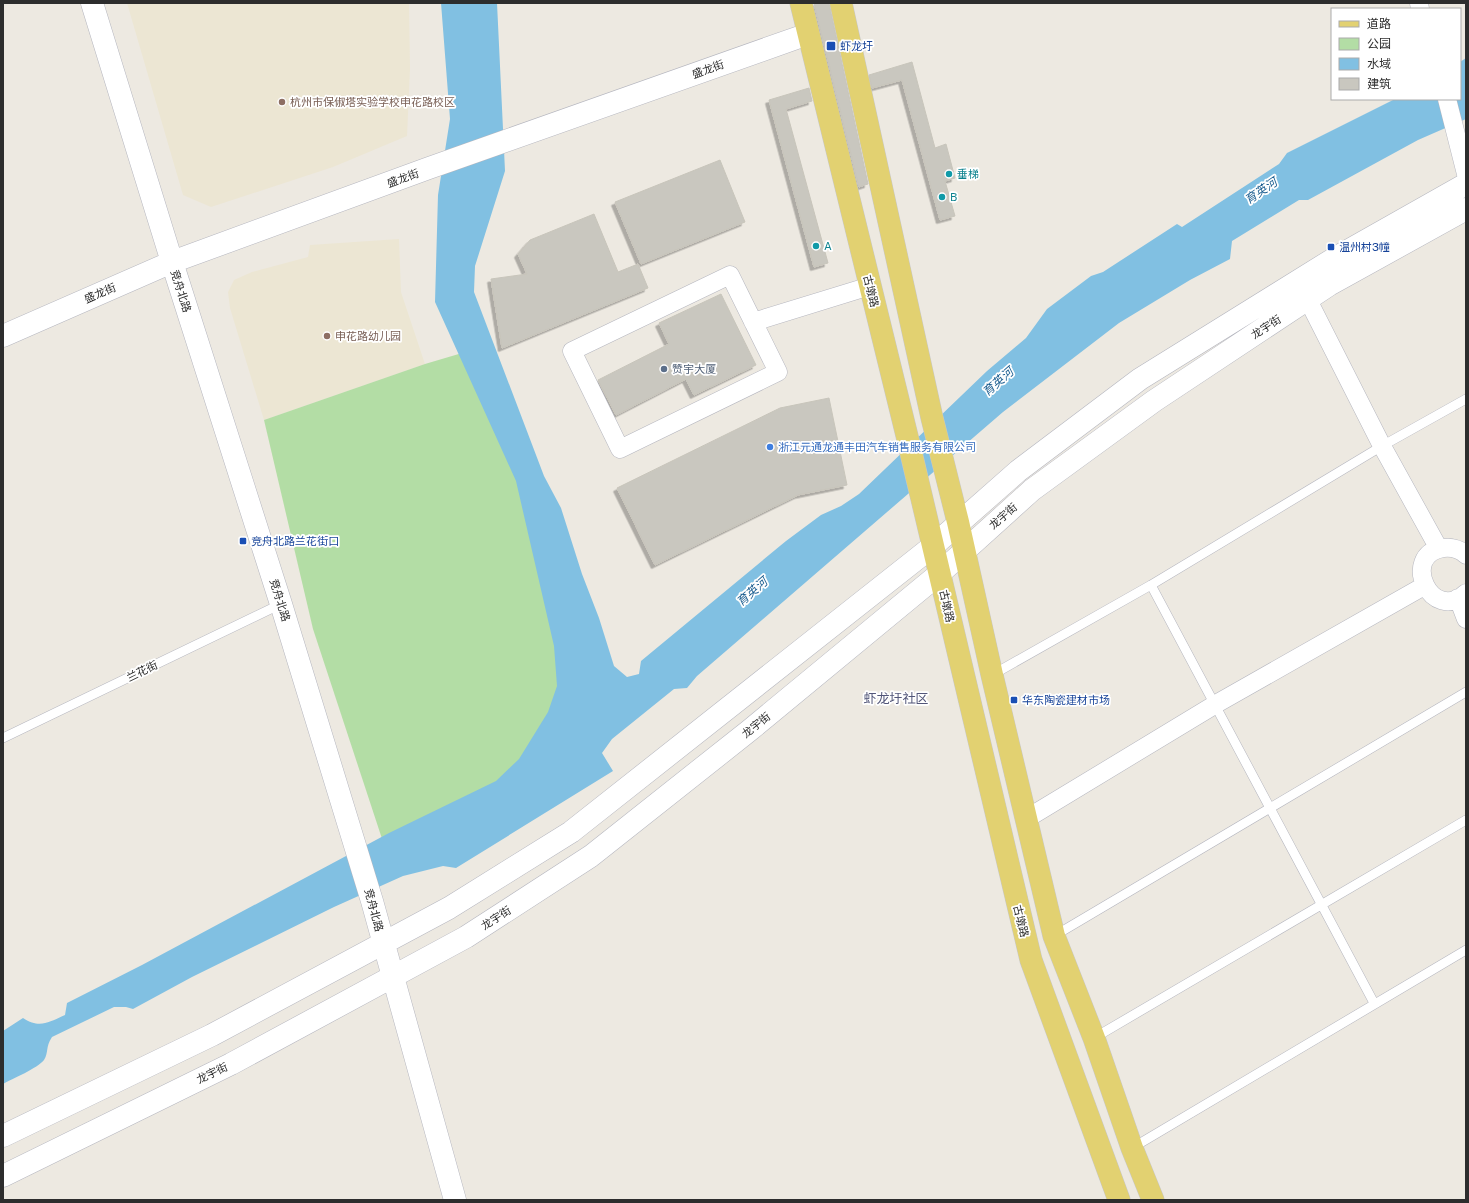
<svg xmlns="http://www.w3.org/2000/svg" width="1469" height="1203" font-family="'Public Sans','Noto Sans SC',sans-serif">
  <style>
    .education { fill: #ece6d3 }
    .green { fill: #b3dda5 }
    .water { fill: #81c0e2 }
    .building { fill: #c9c7bf; stroke: #c8c5bb; filter: url(#shadow) }
    .lines { fill: none; stroke-linecap: round; stroke-linejoin: round }
    .lane-casing { stroke: #b5b6bf; stroke-width: 10 }
    .street-casing { stroke: #b5b6bf; stroke-width: 19 }
    .secondary-casing { stroke: #b5b6bf; stroke-width: 23 }
    .primary-casing { stroke: #c8c8c8; stroke-width: 23 }
    .lane { stroke: #fff; stroke-width: 9 }
    .street { stroke: #fff; stroke-width: 18 }
    .secondary { stroke: #fff; stroke-width: 22 }
    .primary { stroke: #e2d171; stroke-width: 22 }
    .transit-dot { fill: #1a4fb4; stroke: #fff; stroke-width: 1.5 }
    .education-dot { fill: #8d6e63; stroke: #fff; stroke-width: 1.5 }
    .culture-dot { fill: #0f9aa8; stroke: #fff; stroke-width: 1.5 }
    .service-dot { fill: #5c6f8a; stroke: #fff; stroke-width: 1.5 }
    .shop-dot { fill: #3f7fe0; stroke: #fff; stroke-width: 1.5 }
    .labels { text-anchor: middle; dominant-baseline: central; stroke-width: 3.5; stroke-linejoin: round; paint-order: stroke }
    .transit-label { font-size: 11px; fill: #164399; stroke: #fff; text-anchor: start }
    .street-label { font-size: 11px; fill: #2d2d2d; stroke: #fff }
    .education-label { font-size: 11px; fill: #785e54; stroke: #fff; text-anchor: start }
    .culture-label { font-size: 11px; fill: #0d838f; stroke: #fff; text-anchor: start }
    .service-label { font-size: 11px; fill: #4e5e75; stroke: #fff; text-anchor: start }
    .shop-label { font-size: 11px; fill: #366cbe; stroke: #fff; text-anchor: start }
    .water-label { font-size: 12px; font-style: italic; fill: #1d5f91; stroke: #fff }
    .quarter-label { font-size: 13px; fill: #525679; stroke: #fff }
  </style>
  <defs>
    <filter id="shadow"><feDropShadow dx="-3.5" dy="3.5" stdDeviation="0" flood-color="#0004"/></filter>
  </defs>
  <rect width="100%" height="100%" fill="#ede9e1"/>
  <path class="education" d="M 127,3 L 409,3 L 410,69 L 407,136 L 333,167 L 211,207 L 183,195 Z
    M 399,239 L 401,292 L 425,364 L 264,420 L 230,308 L 228,292 L 234,280 L 252,272 L 308,257 L 310,245 Z"/>
  <path class="green" d="M 479,348 L 600,728 L 389,860 L 313,629 L 264,420 L 425,364 Z"/>
  <path class="water" d="M 441,3 L 497,3 L 505,171 L 475,266 L 474,292 L 544,476 L 561,508 L 582,574 L 599,618 L 614,666 L 627,677 L 639,674 L 641,661 L 786,541 L 821,515 L 841,506 L 859,494 L 987,371 L 1026,338 L 1047,309 L 1091,276 L 1103,272 L 1177,224 L 1182,227 L 1279,164 L 1287,153 L 1395,99 L 1460,99 L 1460,62 L 1466,58 L 1466,119 L 1418,140 L 1308,200 L 1299,200 L 1232,241 L 1230,259 L 1190,280 L 1119,323 L 1003,412 L 697,676 L 687,688 L 674,689 L 612,739 L 602,753 L 613,771 L 456,868 L 443,866 L 403,876 L 334,907 L 192,977 L 133,1009 L 126,1007 L 114,1007 L 52,1037 C 45,1048 49,1052 44,1060 C 38,1068 12,1079 3,1084 L 3,1031 L 23,1018 C 40,1029 49,1022 65,1015 L 67,1003 L 142,965 L 389,833 L 496,781 L 519,759 L 548,712 L 557,686 L 554,646 L 516,481 L 435,302 L 438,195 L 450,119 Z"/>
  <path class="building" d="M 814,3 L 829,3 L 868,184 L 859,187 Z
    M 912,62 L 935,148 L 946,144 L 955,178 L 945,181 L 955,216 L 940,220 L 902,80 L 872,88 L 869,75 Z
    M 809,88 L 812,101 L 786,109 L 828,263 L 814,267 L 769,100 Z
    M 720,160 L 745,222 L 641,264 L 615,202 Z
    M 594,214 L 618,272 L 638,264 L 648,288 L 502,348 L 491,279 L 527,274 L 518,254 L 530,240 Z
    M 721,294 L 756,365 L 694,395 L 686,379 L 616,415 L 598,380 L 669,344 L 659,323 Z
    M 829,398 L 847,485 L 798,495 L 655,565 L 617,488 L 780,408 Z"/>
  <g class="lines">
    <g class="lane-casing">
      <path id="lane" d="M 1151,585 L 1374,1003
        M 992,675 L 1151,585 L 1382,446 L 1466,399
        M 3,738 L 281,604
        M 1054,936 L 1466,692
        M 1094,1038 L 1466,820
        M 1132,1148 L 1466,950"/>
    </g>
    <g class="street-casing">
      <path id="street" d="M 1419,3 L 1420,9
        M 1447,99 L 1466,174
        M 730,275 L 778,372 L 620,449 L 572,351 Z
        M 1308,300 L 1382,446 L 1439,549
        M 753,322 L 870,286
        M 1466,555 C 1460,549 1451,547 1443,548 C 1399,555 1432,625 1466,593
        M 1458,598 L 1466,619
        M 1026,819 L 1216,704 L 1424,586"/>
    </g>
    <g class="secondary-casing">
      <path id="secondary" d="M 92,3 L 172,262 L 281,604 L 372,901 L 455,1200
        M 3,336 L 172,262 L 429,168 L 808,34
        M 3,1136 L 212,1035 L 449,908 L 571,832 L 933,546 L 1018,471 L 1140,379 L 1335,258 L 1466,184
        M 3,1176 L 231,1064 L 466,937 L 591,856 L 750,730 L 939,574 L 1032,490 L 1154,401 L 1329,285 L 1466,209"/>
    </g>
    <g class="primary-casing">
      <path id="primary" d="M 801,3 L 908,440 L 1031,960 L 1119,1200
        M 841,3 L 932,418 L 958,522 L 992,675 L 1054,936 L 1094,1038 L 1132,1148 L 1153,1200"/>
    </g>
    <use href="#lane" class="lane"/>
    <use href="#street" class="street"/>
    <use href="#secondary" class="secondary"/>
    <use href="#primary" class="primary"/>
  </g>
  <g class="transit-dot">
    <rect x="826" y="41" width="10" height="10" rx="2"/>
    <rect x="1327" y="243" width="8" height="8" rx="2"/>
    <rect x="239" y="537" width="8" height="8" rx="2"/>
    <rect x="1010" y="696" width="8" height="8" rx="2"/>
  </g>
  <g class="education-dot">
    <circle cx="282" cy="102" r="4"/>
    <circle cx="327" cy="336" r="4"/>
  </g>
  <g class="culture-dot">
    <circle cx="949" cy="174" r="4"/>
    <circle cx="942" cy="197" r="4"/>
    <circle cx="816" cy="246" r="4"/>
  </g>
  <circle class="service-dot" cx="664" cy="369" r="4"/>
  <circle class="shop-dot" cx="770" cy="447" r="4"/>
  <g class="labels">
    <g class="transit-label">
      <text x="840" y="46">虾龙圩</text>
      <text x="1339" y="247">温州村3幢</text>
      <text x="251" y="541">竞舟北路兰花街口</text>
      <text x="1022" y="700">华东陶瓷建材市场</text>
    </g>
    <g class="street-label">
      <text transform="translate(708 69) rotate(-20)">盛龙街</text>
      <text transform="translate(403 178) rotate(-20)">盛龙街</text>
      <text transform="translate(181 291) rotate(72)">竞舟北路</text>
      <text transform="translate(871 291) rotate(76)">古墩路</text>
      <text transform="translate(100 293) rotate(-23)">盛龙街</text>
      <text transform="translate(1266 327) rotate(-33)">龙宇街</text>
      <text transform="translate(1003 516) rotate(-41)">龙宇街</text>
      <text transform="translate(280 600) rotate(73)">竞舟北路</text>
      <text transform="translate(947 606) rotate(77)">古墩路</text>
      <text transform="translate(142 671) rotate(-26)">兰花街</text>
      <text transform="translate(756 725) rotate(-39)">龙宇街</text>
      <text transform="translate(374 910) rotate(75)">竞舟北路</text>
      <text transform="translate(496 918) rotate(-33)">龙宇街</text>
      <text transform="translate(1021 921) rotate(76)">古墩路</text>
      <text transform="translate(212 1073) rotate(-26)">龙宇街</text>
    </g>
    <g class="education-label">
      <text x="290" y="102">杭州市保俶塔实验学校申花路校区</text>
      <text x="335" y="336">申花路幼儿园</text>
    </g>
    <g class="culture-label">
      <text x="957" y="174">垂梯</text>
      <text x="950" y="197">B</text>
      <text x="824" y="246">A</text>
    </g>
    <g class="service-label">
      <text x="672" y="369">赞宇大厦</text>
    </g>
    <g class="shop-label">
      <text x="778" y="447">浙江元通龙通丰田汽车销售服务有限公司</text>
    </g>
    <g class="water-label">
      <text transform="translate(1261 191) rotate(-34)">育英河</text>
      <text transform="translate(998 382) rotate(-41)">育英河</text>
      <text transform="translate(752 592) rotate(-41)">育英河</text>
    </g>
    <g class="quarter-label">
      <text x="896" y="698">虾龙圩社区</text>
    </g>
  </g>
  <rect width="1469" height="1203" fill="none" stroke="#2d2d2d" stroke-width="8"/>
  <rect x="1331" y="8" width="130" height="92" fill="#ffffff" stroke="#ababab"/>
  <rect x="1339" y="21" width="20" height="6" fill="#e2d171" stroke="#ababab"/>
  <text x="1367" y="28" font-size="12" fill="#2d2d2d">道路</text>
  <rect x="1339" y="38" width="20" height="12" fill="#b3dda5" stroke="#ababab"/>
  <text x="1367" y="48" font-size="12" fill="#2d2d2d">公园</text>
  <rect x="1339" y="58" width="20" height="12" fill="#81c0e2" stroke="#ababab"/>
  <text x="1367" y="68" font-size="12" fill="#2d2d2d">水域</text>
  <rect x="1339" y="78" width="20" height="12" fill="#c9c7bf" stroke="#ababab"/>
  <text x="1367" y="88" font-size="12" fill="#2d2d2d">建筑</text>
</svg>
